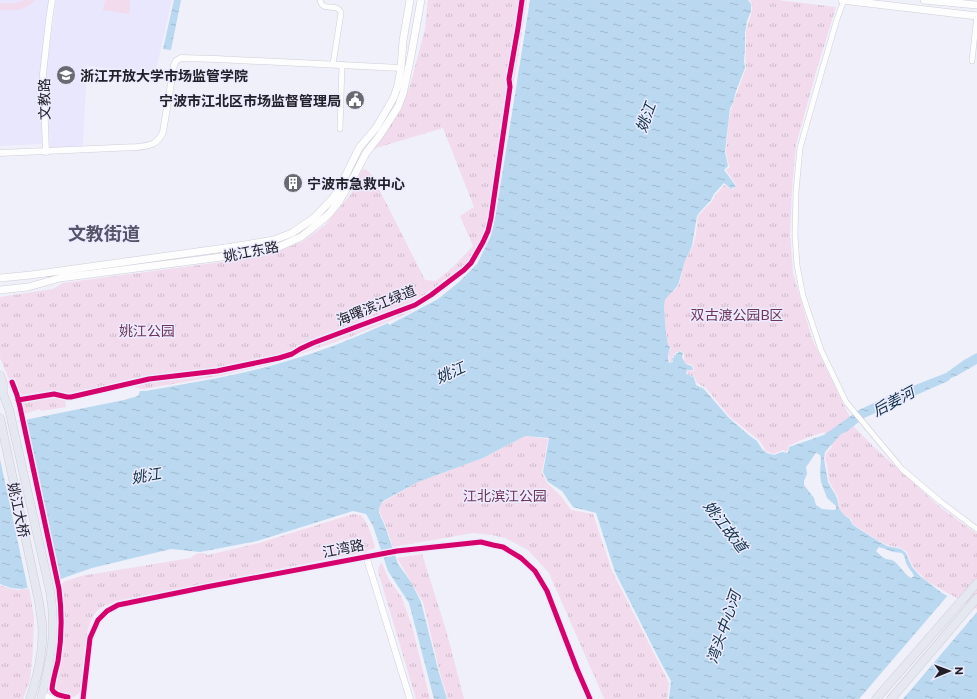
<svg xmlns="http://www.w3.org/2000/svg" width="977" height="699" font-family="Commissioner,'Noto Sans SC',sans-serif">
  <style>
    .built { fill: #e9e7fd }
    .grass { fill: url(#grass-tufts) }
    .pitch { fill: #f1dbec }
    .water { fill: url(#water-ripples); fill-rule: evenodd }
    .pier { fill: #f0f0fa }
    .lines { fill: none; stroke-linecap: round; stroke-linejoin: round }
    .minor-casing { stroke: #ceced7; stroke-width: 6 }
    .tertiary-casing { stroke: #ceced7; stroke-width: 7 }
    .secondary-casing { stroke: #ceced7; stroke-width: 8 }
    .primary-casing { stroke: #cdcdd3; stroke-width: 9 }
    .minor { stroke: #fdfdfe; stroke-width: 5 }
    .tertiary { stroke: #fdfdfe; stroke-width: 6 }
    .secondary { stroke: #fdfdfe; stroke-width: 7 }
    .primary { stroke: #e5e8f1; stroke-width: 8 }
    .cycleway-casing { stroke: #edebff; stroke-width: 8 }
    .cycleway { stroke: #d6006c; stroke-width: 5 }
    .labels { text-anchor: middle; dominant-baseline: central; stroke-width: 3; stroke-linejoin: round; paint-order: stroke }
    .poi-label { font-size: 14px; font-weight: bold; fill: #212029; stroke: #edebff; text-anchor: start }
    .street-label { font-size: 14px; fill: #212029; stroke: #edebff }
    .park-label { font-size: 14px; fill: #6d3558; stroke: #edebff }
    .water-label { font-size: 15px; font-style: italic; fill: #0b2f44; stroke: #edebff }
    .district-label { font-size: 18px; font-weight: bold; fill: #565368; stroke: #edebff }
  </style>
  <defs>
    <pattern id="grass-tufts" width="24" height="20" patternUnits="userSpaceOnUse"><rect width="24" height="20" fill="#f1dbec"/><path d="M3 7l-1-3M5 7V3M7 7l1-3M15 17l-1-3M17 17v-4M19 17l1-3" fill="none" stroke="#cebcca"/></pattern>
    <pattern id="water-ripples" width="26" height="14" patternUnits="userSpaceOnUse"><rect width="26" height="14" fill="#bad8f0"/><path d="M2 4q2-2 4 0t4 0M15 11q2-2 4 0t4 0" fill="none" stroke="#a0b9ce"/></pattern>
  </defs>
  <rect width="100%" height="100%" fill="#f0f0fa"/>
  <path class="built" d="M 0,0 L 50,0 L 42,73 L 42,144 L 0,146 Z
    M 56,0 L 172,0 L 155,74 L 87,66 L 83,146 L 50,149 L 46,75 Z"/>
  <path class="grass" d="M 428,0 L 527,0 L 491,228 L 485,242 L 475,259 L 466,272 L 437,296 L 410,312 L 392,320 L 350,337 L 271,364 L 220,376 L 143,389 L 137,388 L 132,385 L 65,400 L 66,407 L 41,411 L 40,409 L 20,415 L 8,377 L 0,358 L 0,297 L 53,289 L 63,283 L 259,257 L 277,252 L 304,241 L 325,225 L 351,194 L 362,170 L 365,169 L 369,172 L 376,183 L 425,280 L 436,281 L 454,266 L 473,246 L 460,216 L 474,207 L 443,128 L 376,148 L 372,151 L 370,150 L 377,144 L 399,112 L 410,86 L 425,29 Z
    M 750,0 L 777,0 L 836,7 L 816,72 L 796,145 L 792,189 L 790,233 L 793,273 L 812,339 L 855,428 L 876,449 L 940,507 L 977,534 L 977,610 L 944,591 L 927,581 L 913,567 L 907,552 L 901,548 L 888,545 L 879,541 L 853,524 L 851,519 L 848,516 L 845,516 L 839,509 L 838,497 L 829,481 L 827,464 L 825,459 L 826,453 L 832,447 L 824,432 L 806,438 L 788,446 L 787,452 L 783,450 L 773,454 L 766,451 L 760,441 L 730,417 L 706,388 L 697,383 L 695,377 L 691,376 L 690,375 L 687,374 L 688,370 L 694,371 L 693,365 L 685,363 L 684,359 L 684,353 L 679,350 L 678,352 L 676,352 L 675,354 L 674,354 L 673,357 L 672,358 L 672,362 L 670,362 L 669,354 L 671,347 L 668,345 L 666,332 L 664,307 L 665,301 L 668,296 L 675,290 L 679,285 L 685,261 L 693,246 L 696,234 L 698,216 L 712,201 L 716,195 L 724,185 L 732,190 L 737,186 L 726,170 L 730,167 L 728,162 L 726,152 L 729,120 L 731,109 L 746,68 C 745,60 746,54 746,46 C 746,42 746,37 746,33 C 747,22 756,10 750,0 Z
    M 525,436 L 548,439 L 542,472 L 547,483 L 561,496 L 571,510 L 593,514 L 612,571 L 669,683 L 667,699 L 605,699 L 603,696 L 549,573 L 528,550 L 505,538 L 492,535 L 473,533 L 393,547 L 386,526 L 380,513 L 379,508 L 383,502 L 418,482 L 483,458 Z
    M 353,514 L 361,515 C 369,525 372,536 375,548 L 365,552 L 116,601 C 110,604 101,606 97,611 C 82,628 84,670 80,692 L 74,697 L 59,694 L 54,689 L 60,655 L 62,633 L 61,587 L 63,582 L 81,576 L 191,558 C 197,552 200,552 208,555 L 259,543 Z
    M 422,554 L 446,630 L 464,699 L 448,699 L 440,673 L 423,602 L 397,558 Z
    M 382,563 L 389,580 L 401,596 L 412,626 L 430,699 L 416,699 L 378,571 L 379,566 Z
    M 0,585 C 11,589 18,592 29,588 L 34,617 L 33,649 L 30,680 L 23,699 L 0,699 Z"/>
  <path class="pitch" d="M 24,0 L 35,0 C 23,12 16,10 0,10 L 0,3 C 9,4 17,4 24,0 Z
    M 105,0 L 130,0 L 129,14 L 103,10 Z"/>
  <path class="water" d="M 174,0 L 181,0 L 171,50 L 163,49 Z
    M 530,0 L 748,0 L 751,4 L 751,11 L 747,21 L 745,33 L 745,48 L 744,61 L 745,68 L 736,91 L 733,103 L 730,108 L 725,152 L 728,166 L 724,170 L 736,186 L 731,189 L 724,183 L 714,194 L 711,200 L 700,212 L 697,216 L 692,246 L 685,261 L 678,285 L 674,290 L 668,296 L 665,300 L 664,307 L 666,333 L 668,345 L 670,347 C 669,352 667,358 669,363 L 673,362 L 672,358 L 674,358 L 674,355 L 676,355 L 676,353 L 678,353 L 679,351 L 683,353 L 682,357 L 685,363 L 688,365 L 692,366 L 693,370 L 687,370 L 686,374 L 690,375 L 690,376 L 694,377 L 696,385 L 704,389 L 729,418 L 750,436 L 757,441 L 762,449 L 767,453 L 774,455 L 782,452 L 788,453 L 789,447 L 824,435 L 859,410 L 895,393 L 946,373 L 964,360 L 977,353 L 977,364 L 956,376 L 951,378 L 948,381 L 864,418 L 846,432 L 841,434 L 825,452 L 824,459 L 828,482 L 837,498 L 839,509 L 845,516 L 849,518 L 853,525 L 878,541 L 887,546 L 901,549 L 906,553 L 912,567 L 920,576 L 942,593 L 977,612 L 977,699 L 669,699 L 671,681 L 659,659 L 615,572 L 596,513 L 573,507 L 562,491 L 548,482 L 543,472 L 549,438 L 525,436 L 483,458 L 418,482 L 383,501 L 379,508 L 379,513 L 385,526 L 398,564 L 411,582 L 421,602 L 439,673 L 447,699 L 434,699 L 409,603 L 388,571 L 373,526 L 366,514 L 353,511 L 257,541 L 200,552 L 171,549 L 92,568 L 52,582 L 22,589 L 11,588 L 0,584 L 0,425 L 124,400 L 138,396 L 140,391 L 146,391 C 197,382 248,374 297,358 C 328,349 358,336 388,323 L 389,325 L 438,299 L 459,282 L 477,264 L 491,236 L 497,207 ZM 816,453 L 820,455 L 821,458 L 820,473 L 821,482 L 827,498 L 836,506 L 836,509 L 834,510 L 822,509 L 816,505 L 814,498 L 804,485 L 804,481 L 807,474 L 806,467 C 810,462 812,458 816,453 ZM 879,547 L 894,552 L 902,553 C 905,556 905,559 906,563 C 908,568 912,571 914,576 L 911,578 C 904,574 901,567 895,562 C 892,559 889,560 886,559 C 882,557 878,553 876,551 Z"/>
  <path class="pier" d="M 25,420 L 59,582 L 28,589 L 0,459 L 0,425 Z
    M 949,594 L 977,609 L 977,612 L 903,699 L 859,699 Z"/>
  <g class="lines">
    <g class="minor-casing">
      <path id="minor" d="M 320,0 C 323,14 337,1 341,13 L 333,64
        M 844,0 L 837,19 L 821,74 L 800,148 L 796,192 L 795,235 L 797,265 L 803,296 L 821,350 L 846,402 L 902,469 L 941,502 L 977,529
        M 972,61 L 977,15
        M 340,129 L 342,64"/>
    </g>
    <g class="tertiary-casing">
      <path id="tertiary" d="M 46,152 L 43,74 L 49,20 L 52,0
        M 0,153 L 137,147 C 150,146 158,144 163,132 L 174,65 L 176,61 L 181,58 L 216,59 L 401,68
        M 366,556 L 410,699
        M 42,695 L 55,699
        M 83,699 L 90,638 L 98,620 L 107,611 L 118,605 L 206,587 L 397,551 L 481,542 L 493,545 L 503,547 L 521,558 L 535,571 L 547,591 L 577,669 L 590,699"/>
    </g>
    <g class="secondary-casing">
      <path id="secondary" d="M 842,0 L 977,16
        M 924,0 L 977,5
        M 0,278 L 31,275 L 232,247 L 274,240 L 292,233 L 314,218 L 333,198 L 341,185 L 359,148 L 376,128 L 386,111 L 394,97 L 398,85 L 401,68 L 403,41 L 410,0
        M 0,290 L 28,287 L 60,278 L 214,258 L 274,249 L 301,237 L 315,226 L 329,214 L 340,200 L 354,176 L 366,153 L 380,135 L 398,107 L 403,94 L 411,56 L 421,0"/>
    </g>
    <g class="primary-casing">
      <path id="primary" d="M 0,375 L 3,383 L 3,390
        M 0,386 L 9,409 L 50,591 C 52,602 53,613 53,625 C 53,650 47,675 41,699
        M 0,418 L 39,602 C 40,609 41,616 42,623 C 44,648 38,675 30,699
        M 876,699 L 977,583
        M 891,699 L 977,598"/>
    </g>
    <use href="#minor" class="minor"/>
    <use href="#tertiary" class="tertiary"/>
    <use href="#secondary" class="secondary"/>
    <use href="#primary" class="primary"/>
    <g class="cycleway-casing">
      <path id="cycleway" d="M 12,382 L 17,395 L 20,407 L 59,589 C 62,613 62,637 58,661 C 56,670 53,679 52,689 C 54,695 62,696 68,697
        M 18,400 L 54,394 L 67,397 L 71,397 L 149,379 L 217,371 L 279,358 L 292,354 L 300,349 L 313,343 L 415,305 L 431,295 L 464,270 L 471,263 L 483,242 L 488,231 L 491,218 L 510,87 L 509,79 L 518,28 L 522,0
        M 83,699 L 90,638 L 98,620 L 107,611 L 118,605 L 206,587 L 397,551 L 481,542 L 493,545 L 503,547 L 521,558 L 535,571 L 547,591 L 577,669 L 590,699"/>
    </g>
    <use href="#cycleway" class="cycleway"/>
  </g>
  <defs>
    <g id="school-disc" transform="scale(1)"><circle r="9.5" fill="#696972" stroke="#edebff"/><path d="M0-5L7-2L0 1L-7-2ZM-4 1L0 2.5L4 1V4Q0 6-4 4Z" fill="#fff"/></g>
    <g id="civic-disc" transform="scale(1)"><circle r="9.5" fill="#696972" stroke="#edebff"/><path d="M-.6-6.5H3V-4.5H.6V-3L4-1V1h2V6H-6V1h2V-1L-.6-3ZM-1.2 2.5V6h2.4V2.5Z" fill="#fff"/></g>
    <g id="building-disc" transform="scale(1)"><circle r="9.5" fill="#696972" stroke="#edebff"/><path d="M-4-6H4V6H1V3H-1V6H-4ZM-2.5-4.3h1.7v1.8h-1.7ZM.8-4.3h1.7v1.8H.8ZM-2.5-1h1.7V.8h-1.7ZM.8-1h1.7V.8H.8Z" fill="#fff"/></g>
  </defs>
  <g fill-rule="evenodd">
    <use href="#school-disc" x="66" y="75"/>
    <use href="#civic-disc" x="355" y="100"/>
    <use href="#building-disc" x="293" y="183"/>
  </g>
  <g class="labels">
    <g class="poi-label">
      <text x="80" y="75">浙江开放大学市场监管学院</text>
      <text x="341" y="100" text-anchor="end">宁波市江北区市场监督管理局</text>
      <text x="307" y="183">宁波市急救中心</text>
    </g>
    <g class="street-label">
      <text transform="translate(44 99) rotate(-91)">文教路</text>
      <text transform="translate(251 251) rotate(-11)">姚江东路</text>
      <text transform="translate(376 305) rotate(-22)">海曙滨江绿道</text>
      <text transform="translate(19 510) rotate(78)">姚江大桥</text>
      <text transform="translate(343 548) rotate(-11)">江湾路</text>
    </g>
    <g class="park-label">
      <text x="737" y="314">双古渡公园B区</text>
      <text x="147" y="330">姚江公园</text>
      <text x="505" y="495">江北滨江公园</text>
    </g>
    <g class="water-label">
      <text transform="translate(645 117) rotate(-70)">姚江</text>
      <text transform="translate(450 372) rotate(-24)">姚江</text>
      <text transform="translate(893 401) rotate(-28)">后姜河</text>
      <text transform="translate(146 475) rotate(-10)">姚江</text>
      <text transform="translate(726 526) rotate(52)">姚江故道</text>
      <text transform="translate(723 627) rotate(-71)">湾头中心河</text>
    </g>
    <g class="district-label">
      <text x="104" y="233">文教街道</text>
    </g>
  </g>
  <g transform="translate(949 671) rotate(89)" stroke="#edebff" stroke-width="3" paint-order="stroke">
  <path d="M0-3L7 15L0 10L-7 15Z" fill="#212029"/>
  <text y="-6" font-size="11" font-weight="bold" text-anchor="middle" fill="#212029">N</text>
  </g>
</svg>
